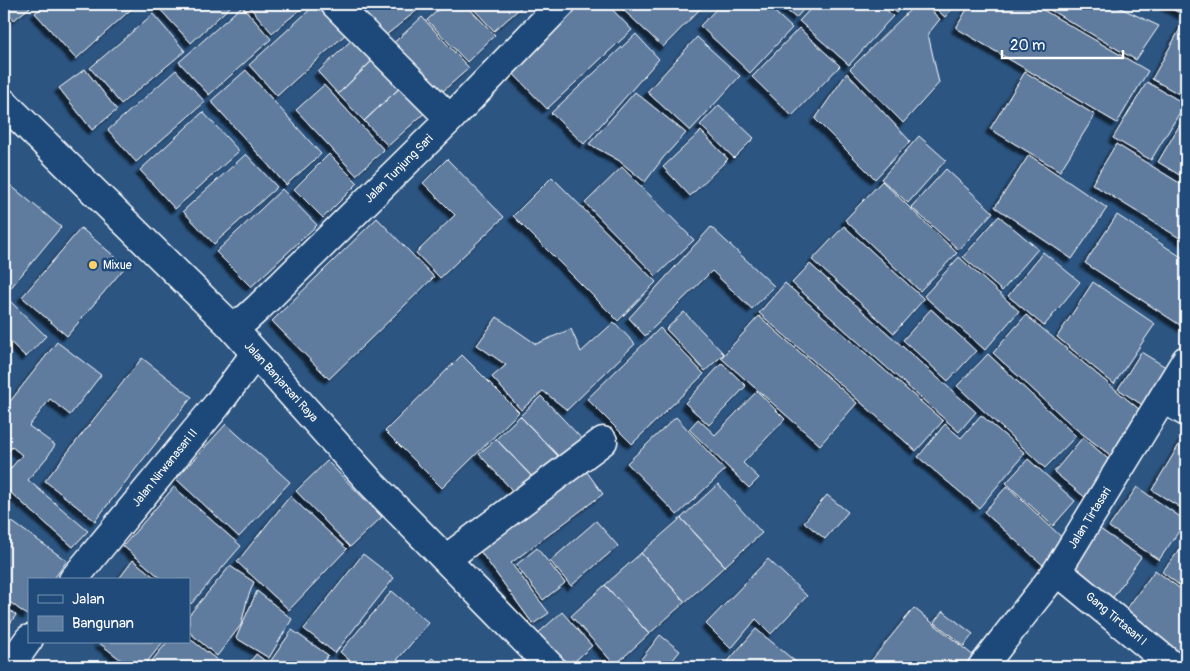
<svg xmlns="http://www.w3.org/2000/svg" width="1190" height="671" font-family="Pangolin,sans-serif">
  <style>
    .building { fill: #5e7c9f; stroke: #fff; filter: url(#shadow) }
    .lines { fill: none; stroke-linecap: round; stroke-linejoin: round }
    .street-casing { stroke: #fff; stroke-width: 31 }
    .secondary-casing { stroke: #fff; stroke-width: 31 }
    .street { stroke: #1f4a7a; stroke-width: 28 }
    .secondary { stroke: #1f4a7a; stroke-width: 28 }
    .poi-dot { fill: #ffd166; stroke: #1f4a7a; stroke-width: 2 }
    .labels { text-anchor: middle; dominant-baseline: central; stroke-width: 5; stroke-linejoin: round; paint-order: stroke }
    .street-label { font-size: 12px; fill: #fff; stroke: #1f4a7a }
    .poi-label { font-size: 12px; fill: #fff; stroke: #1f4a7a; text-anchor: start }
  </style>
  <defs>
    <filter id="shadow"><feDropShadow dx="-4.5" dy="4.5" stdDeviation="1" flood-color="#0009"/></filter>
  </defs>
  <rect width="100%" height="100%" fill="#2c5582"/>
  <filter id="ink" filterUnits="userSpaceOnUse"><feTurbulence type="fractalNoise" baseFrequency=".02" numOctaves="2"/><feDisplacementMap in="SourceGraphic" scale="10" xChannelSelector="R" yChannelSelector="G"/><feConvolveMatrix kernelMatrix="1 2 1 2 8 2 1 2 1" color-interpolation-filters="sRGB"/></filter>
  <g filter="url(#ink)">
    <path class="building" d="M 4,4 L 34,4 L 14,20 L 4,7 Z
      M 46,4 L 137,4 L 76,59 L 35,13 Z
      M 155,4 L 233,4 L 191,43 Z
      M 247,4 L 307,4 L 272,33 Z
      M 316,4 L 320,4 L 347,33 L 277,96 L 249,65 Z
      M 350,4 L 425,4 L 380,40 Z
      M 445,4 L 465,4 L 495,35 L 467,62 L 427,20 Z
      M 469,4 L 523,4 L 524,5 L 494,31 Z
      M 574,4 L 607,4 L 632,30 L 547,109 L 506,66 Z
      M 617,4 L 705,4 L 663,47 Z
      M 721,4 L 766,4 L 792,28 L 750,73 L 700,26 Z
      M 778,4 L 808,4 L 796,18 Z
      M 815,4 L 880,4 L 893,16 L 849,65 L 799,21 Z
      M 886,4 L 905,4 L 897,13 Z
      M 916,4 L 924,4 L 940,19 L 928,34 L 939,83 L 903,123 L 850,69 Z
      M 930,4 L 957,4 L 945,17 Z
      M 970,4 L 1033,4 L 1148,71 L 1117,123 L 956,28 Z
      M 1040,4 L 1112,4 L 1159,26 L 1136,60 Z
      M 1162,4 L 1186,4 L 1186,16 Z
      M 242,6 L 271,39 L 209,95 L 179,62 Z
      M 153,14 L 185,51 L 121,104 L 90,68 Z
      M 422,17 L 469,68 L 434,99 L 388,48 Z
      M 1185,20 L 1186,20 L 1186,98 L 1152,79 Z
      M 799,28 L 840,66 L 792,116 L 752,77 Z
      M 358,34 L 378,55 L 338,94 L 318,72 Z
      M 636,34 L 659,59 L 584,144 L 551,113 Z
      M 697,37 L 740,76 L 690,131 L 647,92 Z
      M 378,55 L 405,83 L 364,121 L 338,94 Z
      M 85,69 L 117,110 L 92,130 L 59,88 Z
      M 176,70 L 205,102 L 136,162 L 108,130 Z
      M 246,70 L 321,154 L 286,185 L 211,101 Z
      M 1025,72 L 1095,115 L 1060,171 L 990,129 Z
      M 847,73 L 910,141 L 875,179 L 815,119 Z
      M 1147,82 L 1185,104 L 1151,160 L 1113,138 Z
      M 405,83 L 429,109 L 388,146 L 364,121 Z
      M 324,85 L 384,150 L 356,175 L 296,110 Z
      M 635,92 L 686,133 L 663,158 L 645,182 L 618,160 L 589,144 Z
      M 719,105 L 754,138 L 734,158 L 700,125 Z
      M 203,112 L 239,151 L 175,209 L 140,170 Z
      M 1186,114 L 1186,179 L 1158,162 Z
      M 701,131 L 728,159 L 690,196 L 663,167 Z
      M 919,136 L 946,160 L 908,203 L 881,179 Z
      M 1116,144 L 1186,187 L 1186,242 L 1092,184 Z
      M 246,154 L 277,187 L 214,244 L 183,211 Z
      M 329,154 L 358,183 L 323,218 L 294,189 Z
      M 1029,155 L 1107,208 L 1072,259 L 995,207 Z
      M 447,159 L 504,217 L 440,278 L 416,253 L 455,215 L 423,183 Z
      M 622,167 L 694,240 L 656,276 L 585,203 Z
      M 946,169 L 993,212 L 959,250 L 911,207 Z
      M 552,177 L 656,282 L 618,321 L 513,216 Z
      M 4,180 L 61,227 L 4,296 Z
      M 882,181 L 957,253 L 920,291 L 845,220 Z
      M 282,189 L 317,225 L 251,287 L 216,252 Z
      M 1117,215 L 1186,260 L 1186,329 L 1085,263 Z
      M 999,216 L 1038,249 L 1002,291 L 963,257 Z
      M 377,218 L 434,277 L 329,379 L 272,321 Z
      M 844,226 L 924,299 L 894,333 L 812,260 Z
      M 711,227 L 774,286 L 752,309 L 712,271 L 645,336 L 629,318 Z
      M 81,228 L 126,266 L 67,336 L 22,297 Z
      M 1043,252 L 1080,282 L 1044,326 L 1008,296 Z
      M 959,257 L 1019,311 L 985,350 L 924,296 Z
      M 810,264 L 976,412 L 959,432 L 792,283 Z
      M 1093,282 L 1155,324 L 1114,384 L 1057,337 Z
      M 785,283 L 943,421 L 916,451 L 759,313 Z
      M 10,301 L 46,336 L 26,357 L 4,336 L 4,308 Z
      M 931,309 L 976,351 L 948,381 L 903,340 Z
      M 684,312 L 724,354 L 705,371 L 666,329 Z
      M 1026,315 L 1146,415 L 1118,461 L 1076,429 L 993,353 Z
      M 759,316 L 857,403 L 820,445 L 721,358 Z
      M 497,317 L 536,344 L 571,329 L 581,352 L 614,322 L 635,344 L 567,410 L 543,391 L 521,410 L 492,377 L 506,365 L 477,345 Z
      M 660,328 L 704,374 L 632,444 L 587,399 Z
      M 57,342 L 101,375 L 70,415 L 50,399 L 29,426 L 55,445 L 48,456 L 28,480 L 88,531 L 73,547 L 4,487 L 4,476 L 22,455 L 12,447 L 4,457 L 4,409 Z
      M 1141,352 L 1174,372 L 1150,410 L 1118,389 Z
      M 988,354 L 1076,436 L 1045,468 L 957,386 Z
      M 462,355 L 519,412 L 442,488 L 385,431 Z
      M 142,358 L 192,397 L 95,521 L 45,481 Z
      M 722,363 L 746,386 L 709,425 L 685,403 Z
      M 757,391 L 785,419 L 743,463 L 759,478 L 749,488 L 689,429 L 698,419 L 715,435 Z
      M 541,396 L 583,440 L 561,459 L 520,416 Z
      M 981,415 L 1025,453 L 979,508 L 918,457 L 945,424 L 961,438 Z
      M 520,416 L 561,459 L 537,482 L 496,439 Z
      M 676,417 L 725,470 L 677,515 L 627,463 Z
      M 226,424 L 290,482 L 239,537 L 176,479 Z
      M 1186,433 L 1186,511 L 1152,490 Z
      M 1083,437 L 1115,465 L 1087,499 L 1054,472 Z
      M 496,439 L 537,482 L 520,499 L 479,454 Z
      M 1028,459 L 1075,501 L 1053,526 L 1006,483 Z
      M 327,461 L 382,517 L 350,547 L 296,491 Z
      M 584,468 L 603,494 L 511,563 L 549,613 L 533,624 L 477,547 Z
      M 718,484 L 762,533 L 725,566 L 681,518 Z
      M 1007,486 L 1069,544 L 1046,568 L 984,512 Z
      M 174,487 L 241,546 L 191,604 L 189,602 L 189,580 L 163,580 L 123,546 Z
      M 1137,487 L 1186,521 L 1159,560 L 1109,527 Z
      M 827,495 L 848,512 L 825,539 L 804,522 Z
      M 290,496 L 347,549 L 289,610 L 237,562 Z
      M 4,516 L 67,561 L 53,580 L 29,580 L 29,613 L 27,615 L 4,598 Z
      M 681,518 L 725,566 L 685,602 L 641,553 Z
      M 596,521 L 618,546 L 571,586 L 550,561 Z
      M 1097,527 L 1141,557 L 1110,602 L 1066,573 Z
      M 1186,542 L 1186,590 L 1162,572 Z
      M 537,548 L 565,583 L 543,600 L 516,565 Z
      M 641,553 L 685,602 L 649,634 L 605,585 Z
      M 363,554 L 394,578 L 335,653 L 304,629 Z
      M 768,559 L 807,596 L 771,634 L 756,619 L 731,649 L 706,624 Z
      M 133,560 L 158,580 L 118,580 Z
      M 230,566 L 254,582 L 247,600 L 241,625 L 217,656 L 189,632 L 189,615 Z
      M 1155,570 L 1186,593 L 1186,656 L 1184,659 L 1123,614 Z
      M 605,585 L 649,634 L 615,665 L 571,616 Z
      M 257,591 L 292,619 L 269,658 L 236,638 Z
      M 392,591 L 429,623 L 391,667 L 357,667 L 340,652 Z
      M 4,606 L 16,615 L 4,632 Z
      M 914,608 L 980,661 L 975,667 L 866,667 Z
      M 943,611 L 973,634 L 964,646 L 934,622 Z
      M 562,612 L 592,646 L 568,667 L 565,667 L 536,635 Z
      M 756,629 L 802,667 L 723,667 Z
      M 292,630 L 328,655 L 320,667 L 277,667 L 270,662 Z
      M 660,635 L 680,651 L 667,667 L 643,667 L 638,663 Z
      M 189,638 L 226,667 L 147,667 L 167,642 L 189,642 Z
      M 98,642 L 163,642 L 143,667 L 130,667 Z
      M 256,654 L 273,667 L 246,667 Z
      M 433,658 L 444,667 L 424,667 Z
      M 335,661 L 343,667 L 330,667 Z"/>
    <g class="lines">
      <g class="street-casing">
        <path id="street" d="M 335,4 L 450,119
          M 230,325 L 246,319 L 258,308 L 450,119 L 561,4
          M 1164,399 L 1186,412
          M 446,559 L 603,441
          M 1057,571 L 1174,667
          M 73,580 L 217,405 L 255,354
          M 9,667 L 29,639
          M 982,667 L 1057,571 L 1186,360"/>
      </g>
      <g class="secondary-casing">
        <path id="secondary" d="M 4,103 L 230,325 L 372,484 L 551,667"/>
      </g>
      <use href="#street" class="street"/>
      <use href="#secondary" class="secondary"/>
    </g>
  </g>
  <circle class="poi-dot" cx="93" cy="265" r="5"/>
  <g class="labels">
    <g class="street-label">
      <text transform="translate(399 169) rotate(-45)">Jalan Tunjung Sari</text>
      <text transform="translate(281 382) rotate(48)">Jalan Banjarsari Raya</text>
      <text transform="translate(165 468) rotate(-51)">Jalan Nirwanasari II</text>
      <text transform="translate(1090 518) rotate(-58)">Jalan Tirtasari</text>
      <text transform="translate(1116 619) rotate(40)">Gang Tirtasari I</text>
    </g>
    <g class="poi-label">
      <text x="103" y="265">Mixue</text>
    </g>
  </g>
  <rect width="1190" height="671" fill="none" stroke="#1f4a7a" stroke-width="20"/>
  <rect x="10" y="10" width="1170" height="651" fill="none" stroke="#fff" stroke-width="2" filter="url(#ink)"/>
  <rect x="28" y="578" width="162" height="65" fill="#1f4a7a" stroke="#7992af"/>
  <rect x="38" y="595" width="25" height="8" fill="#1f4a7a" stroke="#7992af"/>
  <text x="72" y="604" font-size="15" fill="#ffffff">Jalan</text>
  <rect x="38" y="616" width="25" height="15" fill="#5e7c9f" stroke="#7992af"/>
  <text x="72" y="628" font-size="15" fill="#ffffff">Bangunan</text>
  <path d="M1002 50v8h121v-8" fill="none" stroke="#ffffff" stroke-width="2.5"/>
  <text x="1010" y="50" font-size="15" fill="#ffffff" stroke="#1f4a7a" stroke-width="4" paint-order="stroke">20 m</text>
</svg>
